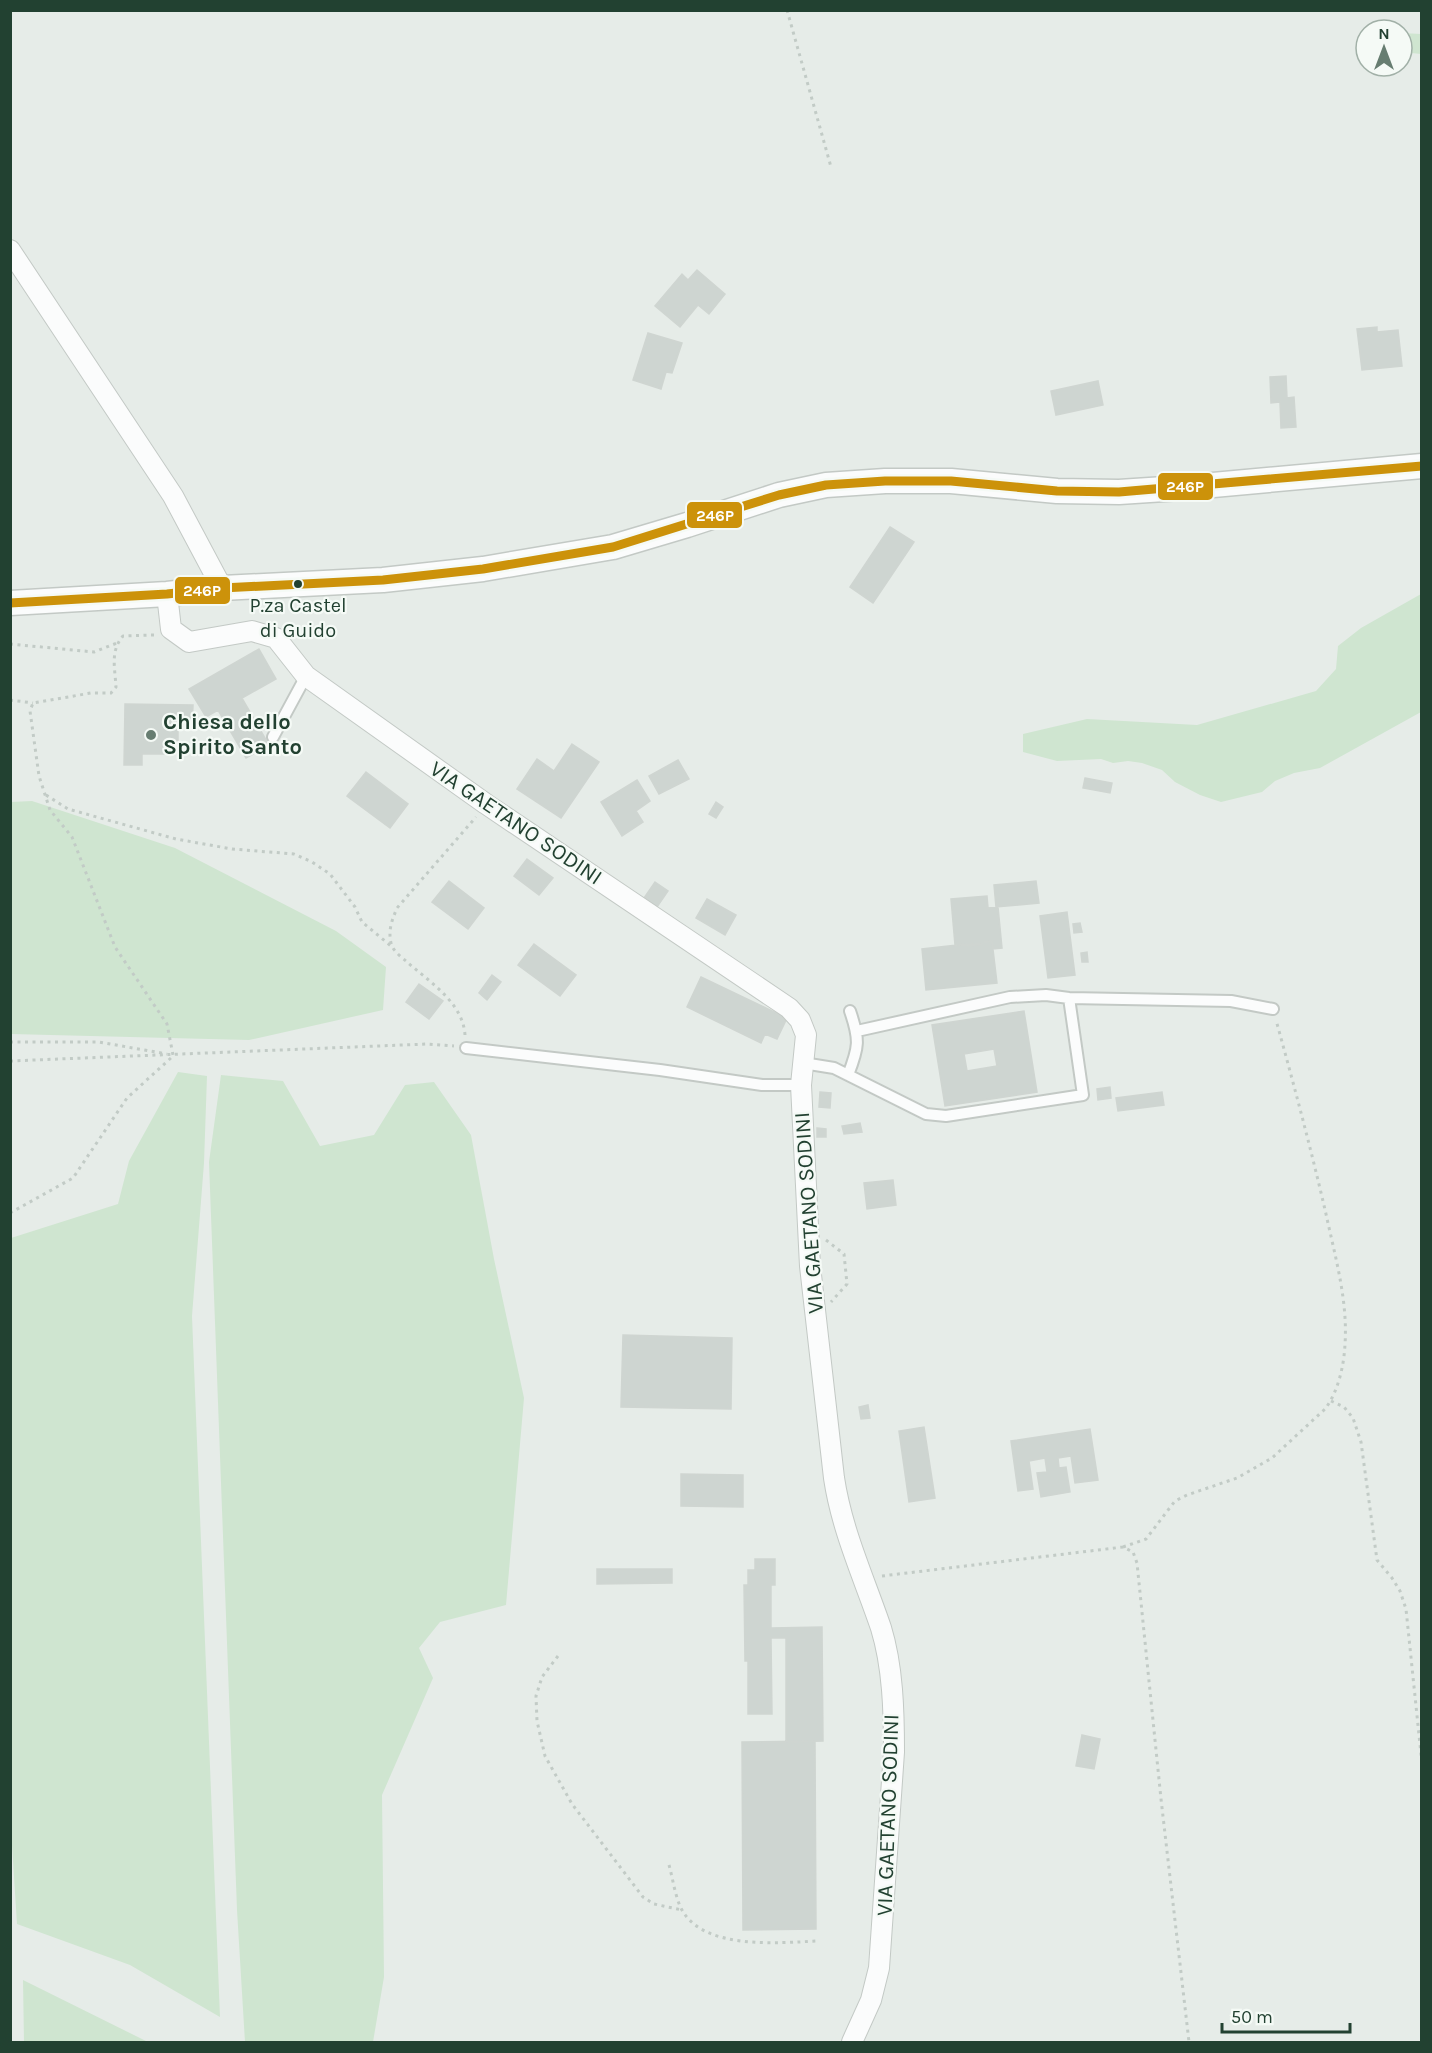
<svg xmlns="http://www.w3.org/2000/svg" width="1432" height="2053" font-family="Karla,sans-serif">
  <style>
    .green { fill: #cfe5d0 }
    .building { fill: #ced5d1; stroke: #cfd5d1; stroke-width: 1.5; fill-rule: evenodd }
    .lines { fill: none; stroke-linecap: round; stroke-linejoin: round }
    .service-casing { stroke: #c3c9c5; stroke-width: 14 }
    .minor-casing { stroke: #c3c9c5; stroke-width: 22 }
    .tertiary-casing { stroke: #c3c9c5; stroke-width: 27 }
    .path { stroke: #c2cbc6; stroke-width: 3; stroke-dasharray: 3 4.5; stroke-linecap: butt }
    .service { stroke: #fbfcfc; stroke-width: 10 }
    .minor { stroke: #fbfcfc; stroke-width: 20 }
    .tertiary { stroke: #fbfcfc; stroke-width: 24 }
    .bus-1-casing { stroke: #f5faf6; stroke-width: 14 }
    .bus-1 { stroke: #cc920a; stroke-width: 9 }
    .bus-dot { fill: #224131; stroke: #f5faf6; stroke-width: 2 }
    .poi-dot { fill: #677d71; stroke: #f5faf6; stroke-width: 2 }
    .labels { text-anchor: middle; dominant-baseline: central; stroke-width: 4.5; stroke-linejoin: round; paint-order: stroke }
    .bus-label { font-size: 20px; fill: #224131; stroke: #f5faf6 }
    .poi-label { font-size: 22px; font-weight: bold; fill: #224131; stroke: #f5faf6; text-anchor: start }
    .street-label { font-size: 22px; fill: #224131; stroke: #f5faf6 }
    .line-badge { stroke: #f5faf6; stroke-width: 2 }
    .badge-label { font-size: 16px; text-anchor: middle; font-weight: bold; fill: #fff }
  </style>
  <rect width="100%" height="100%" fill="#e6ece8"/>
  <path class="green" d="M 1402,33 L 1421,34 L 1421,54 L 1402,52 Z
    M 1421,594 L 1421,712 L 1320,768 L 1294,773 L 1275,781 L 1262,792 L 1221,802 L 1200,795 L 1175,782 L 1162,770 L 1142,763 L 1128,761 L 1113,763 L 1101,759 L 1057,761 L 1023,752 L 1023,734 L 1087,719 L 1197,725 L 1316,691 L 1336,669 L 1338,646 L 1361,628 Z
    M 32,801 L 175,848 L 336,931 L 386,967 L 383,1010 L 249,1040 L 11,1034 L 11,802 Z
    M 178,1072 L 207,1076 L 204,1163 L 192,1316 L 220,2017 L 130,1965 L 17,1924 L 10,1814 L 11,1238 L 118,1204 L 129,1161 Z
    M 221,1075 L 283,1081 L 320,1146 L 374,1135 L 405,1085 L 434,1082 L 471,1135 L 494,1259 L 524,1398 L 506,1605 L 440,1622 L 419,1648 L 433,1678 L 382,1795 L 384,1977 L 373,2042 L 245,2042 L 237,1910 L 209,1162 Z
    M 23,1980 L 148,2042 L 24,2042 Z"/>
  <path class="building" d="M 697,270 L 725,294 L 709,314 L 698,305 L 680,327 L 655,306 L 682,274 L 688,280 Z
    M 1377,327 L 1377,332 L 1398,330 L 1402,366 L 1362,370 L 1357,329 Z
    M 648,333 L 682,343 L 672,373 L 666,372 L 661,389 L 633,380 Z
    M 1286,376 L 1287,398 L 1294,397 L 1296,427 L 1281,428 L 1280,402 L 1271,403 L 1270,377 Z
    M 1098,381 L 1103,405 L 1056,415 L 1051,391 Z
    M 890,527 L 914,542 L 873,603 L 850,587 Z
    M 259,649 L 276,679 L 242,698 L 269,745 L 246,758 L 218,710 L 206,717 L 189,689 Z
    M 125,704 L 193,705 L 192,728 L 178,728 L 178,742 L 165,754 L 142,754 L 142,765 L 124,765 Z
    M 572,744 L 599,762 L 561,818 L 517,789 L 537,759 L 554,771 Z
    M 678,760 L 689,779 L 659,794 L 649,776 Z
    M 366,772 L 408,804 L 390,828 L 347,796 Z
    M 1085,778 L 1112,783 L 1110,793 L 1083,788 Z
    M 637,780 L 650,801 L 636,811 L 643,822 L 622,836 L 601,802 Z
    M 716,802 L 723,807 L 716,818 L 709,814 Z
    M 527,859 L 553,878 L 539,895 L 514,876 Z
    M 449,881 L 484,908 L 468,929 L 432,902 Z
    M 1036,881 L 1039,903 L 996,907 L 994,885 Z
    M 655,882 L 668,891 L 657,907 L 644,898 Z
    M 987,896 L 988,908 L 998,907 L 1002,948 L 993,949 L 992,941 L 985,942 L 982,944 L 955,945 L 951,899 Z
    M 707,899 L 736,915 L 725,935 L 696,918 Z
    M 1067,912 L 1075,975 L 1048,978 L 1040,916 Z
    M 1080,923 L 1082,932 L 1074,933 L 1073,924 Z
    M 992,941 L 997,983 L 926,990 L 922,949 L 966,944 L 969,946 L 982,944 L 985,942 Z
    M 534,944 L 576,975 L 560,996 L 518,965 Z
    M 1087,952 L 1088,962 L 1082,962 L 1081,953 Z
    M 492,975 L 501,982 L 487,1000 L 479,993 Z
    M 701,977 L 787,1018 L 777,1039 L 765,1034 L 761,1043 L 687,1007 Z
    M 419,984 L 443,1001 L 429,1019 L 406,1002 Z
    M 1024,1011 L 1037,1092 L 945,1106 L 932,1025 ZM 994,1049 L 997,1066 L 967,1071 L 964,1054 Z
    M 1110,1087 L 1111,1098 L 1098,1100 L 1097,1089 Z
    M 820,1092 L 831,1093 L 830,1108 L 819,1107 Z
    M 1162,1092 L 1164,1105 L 1118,1111 L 1116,1098 Z
    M 860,1123 L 862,1132 L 844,1134 L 842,1126 Z
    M 817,1128 L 826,1129 L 826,1137 L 817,1137 Z
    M 893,1180 L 896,1205 L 867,1209 L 864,1183 Z
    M 623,1335 L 732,1338 L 731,1409 L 621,1407 Z
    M 868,1405 L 870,1418 L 861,1419 L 859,1407 Z
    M 924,1427 L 935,1498 L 909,1502 L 899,1431 Z
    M 1090,1429 L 1098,1480 L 1075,1483 L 1071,1456 L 1058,1458 L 1059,1468 L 1066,1467 L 1070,1492 L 1041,1497 L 1037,1473 L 1047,1472 L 1045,1458 L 1029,1461 L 1033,1489 L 1018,1491 L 1011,1441 Z
    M 681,1474 L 743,1475 L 743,1507 L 681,1506 Z
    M 755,1559 L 775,1559 L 775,1585 L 771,1585 L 771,1628 L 822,1627 L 823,1741 L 786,1742 L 786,1638 L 771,1638 L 772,1714 L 748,1714 L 748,1661 L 745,1661 L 744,1585 L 748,1585 L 748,1570 L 755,1570 Z
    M 597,1569 L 672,1569 L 672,1583 L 597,1584 Z
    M 1082,1735 L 1100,1739 L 1094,1769 L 1076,1766 Z
    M 815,1741 L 816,1929 L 743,1930 L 742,1742 Z"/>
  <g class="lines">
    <g class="service-casing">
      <path id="service" d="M 273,737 L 306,676
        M 857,1031 L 1010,997 L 1046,995 L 1069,998 L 1231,1001 L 1273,1009
        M 466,1048 L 660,1070 L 762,1085 L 801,1085
        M 803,1063 L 834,1068 L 926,1114 L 946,1116 L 1083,1095 L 1069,998
        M 848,1075 C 859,1047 860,1040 850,1011"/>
    </g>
    <g class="minor-casing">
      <path id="minor" d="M 10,250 L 173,496 L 222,588
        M 167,594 L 171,629 L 189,642 L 252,631 L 276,638 L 306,676 L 486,804 L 789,1008 L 800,1020 L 806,1035 L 801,1085 L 810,1266 L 834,1478 C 842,1531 864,1578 881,1628 C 893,1667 894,1712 894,1752 L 879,1968 L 871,2000 L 852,2042"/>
    </g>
    <g class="tertiary-casing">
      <path id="tertiary" d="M 10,603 L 167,594 L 222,588 L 383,580 L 483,569 L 613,547 L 687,525 L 779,495 L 826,485 L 885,481 L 951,481 L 1057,491 L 1119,492 L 1180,488 L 1422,466"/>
    </g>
    <path class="path" d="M 787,10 L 831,167
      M 154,635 L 123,636 C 110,651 115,668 116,687 L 111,693 L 91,693 L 33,703 L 30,711 L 39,776 L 50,810 L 72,837 L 115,947 L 167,1024 L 173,1055
      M 10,644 L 94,652 L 117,643
      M 10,700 L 33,703
      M 46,795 L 68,809 L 176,839 L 232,849 L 294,854 L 312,862 L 330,874 L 355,907 L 362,922 L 391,946
      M 465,1035 C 463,1002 428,981 406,961 C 401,957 392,950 391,943 C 388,930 392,920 397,908 L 476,817
      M 10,1042 L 99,1042 L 167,1054
      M 10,1061 L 427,1044 L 454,1046
      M 10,1213 L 73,1178 L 127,1098 L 172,1057
      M 826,1240 L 844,1254 L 847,1284 L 831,1302
      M 1331,1401 L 1344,1407 L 1353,1418 L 1361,1442 L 1377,1560 L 1392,1578 L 1400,1591 L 1406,1609 L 1422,1764
      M 1123,1547 L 1146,1539 L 1175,1501 L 1187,1495 L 1237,1478 L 1272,1458 L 1325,1409 C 1338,1392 1344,1366 1345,1344 C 1348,1301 1335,1256 1326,1214 C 1311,1149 1294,1085 1276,1020
      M 882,1576 L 1123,1547 L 1133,1552 L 1137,1563 L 1161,1799 L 1189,2042
      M 558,1656 L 542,1677 L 536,1696 L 537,1721 L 545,1756 L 572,1804 L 643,1897 L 654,1904 L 682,1910
      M 669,1865 C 673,1879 675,1897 682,1910 C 704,1950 778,1943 816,1941"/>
    <use href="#service" class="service"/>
    <use href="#minor" class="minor"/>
    <use href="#tertiary" class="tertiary"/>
    <g class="bus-1-casing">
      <path id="bus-1" d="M 10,603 L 167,594 L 222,588 L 383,580 L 483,569 L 613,547 L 779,495 L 826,485 L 885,481 L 951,481 L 1057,491 L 1119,492 L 1422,466"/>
    </g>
    <use href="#bus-1" class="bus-1"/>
  </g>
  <circle class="bus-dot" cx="298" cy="584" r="5"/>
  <circle class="poi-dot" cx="151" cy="735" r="6"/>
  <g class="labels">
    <g class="bus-label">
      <text x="298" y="605">P.za Castel<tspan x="298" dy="25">di Guido</tspan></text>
    </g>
    <g class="poi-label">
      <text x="163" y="722">Chiesa dello<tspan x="163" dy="25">Spirito Santo</tspan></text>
    </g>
    <g class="street-label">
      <text transform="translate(516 823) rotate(34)">VIA GAETANO SODINI</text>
      <text transform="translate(809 1213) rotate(-94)">VIA GAETANO SODINI</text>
      <text transform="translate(888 1815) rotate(-88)">VIA GAETANO SODINI</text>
    </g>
  </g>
  <g class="line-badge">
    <rect x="1157" y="472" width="57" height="29" rx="6" fill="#cc920a"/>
    <rect x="686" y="501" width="57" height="28" rx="6" fill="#cc920a"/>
    <rect x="174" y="576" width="57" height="29" rx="6" fill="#cc920a"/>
  </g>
  <g class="badge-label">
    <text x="1185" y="492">246P</text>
    <text x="715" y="521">246P</text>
    <text x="202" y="596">246P</text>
  </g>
  <rect width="1432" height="2053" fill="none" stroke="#224131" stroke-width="24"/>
  <g transform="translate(1384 48)"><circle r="28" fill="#f5faf6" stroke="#a1b0a7" stroke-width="1.5"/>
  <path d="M0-4.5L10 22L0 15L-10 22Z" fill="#677d71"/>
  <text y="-9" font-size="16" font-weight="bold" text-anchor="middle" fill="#224131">N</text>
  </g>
  <path d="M1222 2023v9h128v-9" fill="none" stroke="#224131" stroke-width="3"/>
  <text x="1231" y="2023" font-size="18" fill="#224131" stroke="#f5faf6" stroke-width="4.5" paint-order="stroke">50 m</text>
</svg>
